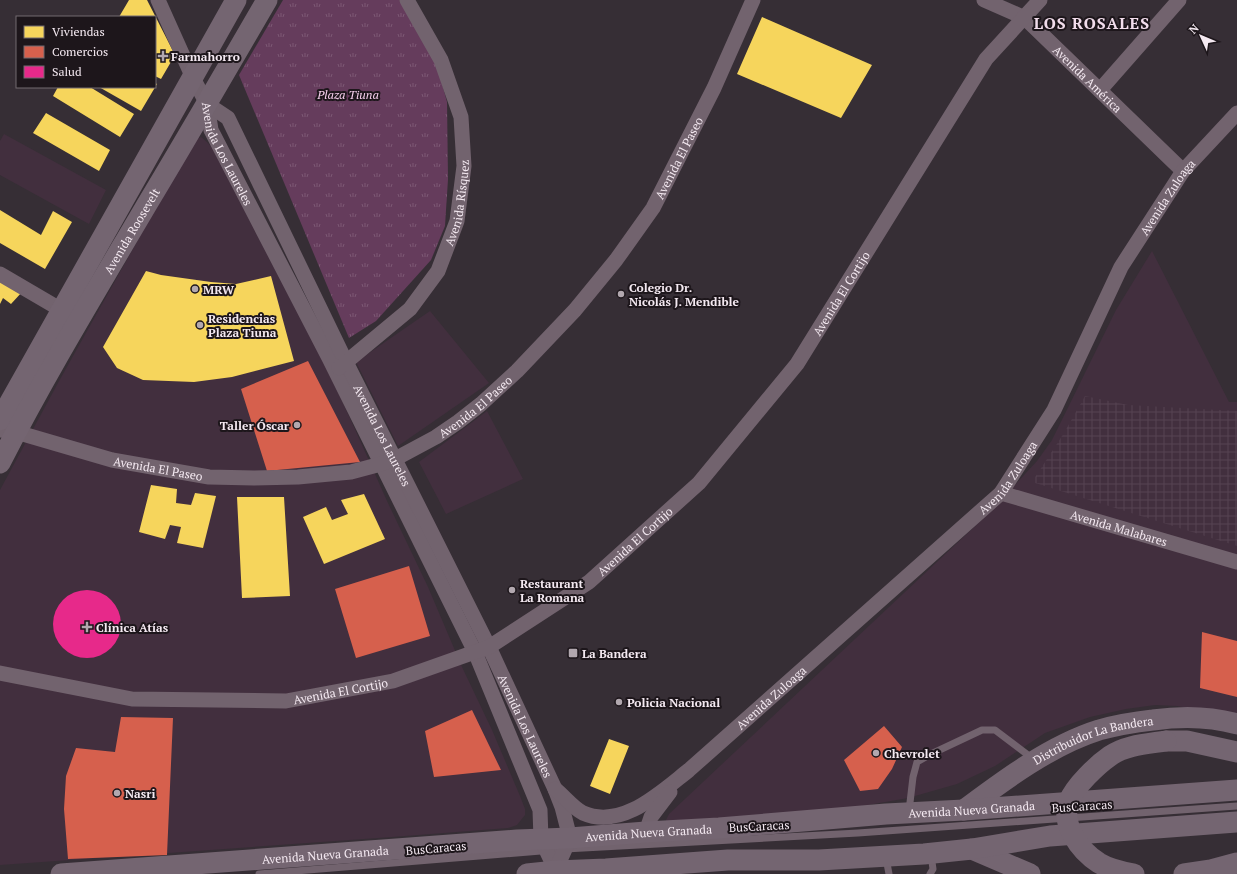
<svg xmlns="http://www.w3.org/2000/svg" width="1237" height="874" font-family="'PT Serif',serif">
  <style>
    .built { fill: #422f3e }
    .industrial { fill: url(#industrial-grid) }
    .grass { fill: url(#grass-tufts) }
    .homes { fill: #f6d55c }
    .shops { fill: #d6604d }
    .health { fill: #e7298a }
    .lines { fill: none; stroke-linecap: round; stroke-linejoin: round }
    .lane { stroke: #72636e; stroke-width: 7 }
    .street { stroke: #72636e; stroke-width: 15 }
    .secondary { stroke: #746571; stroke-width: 21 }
    .secondary-bridge { stroke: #746571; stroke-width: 21 }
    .poi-dot { fill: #b2a8af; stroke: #1d161b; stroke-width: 1.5 }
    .labels { text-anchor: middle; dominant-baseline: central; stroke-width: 4; stroke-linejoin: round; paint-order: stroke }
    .poi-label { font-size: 12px; font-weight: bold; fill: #f4e9f1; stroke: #1d161b; text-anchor: start }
    .street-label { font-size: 12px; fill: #f4e9f1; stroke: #1d161b }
    .park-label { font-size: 12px; font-style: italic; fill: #f9d1ef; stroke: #1d161b }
    .district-label { font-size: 16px; font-weight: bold; letter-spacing: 1px; fill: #f2ddec; stroke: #1d161b }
  </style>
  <defs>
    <pattern id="industrial-grid" width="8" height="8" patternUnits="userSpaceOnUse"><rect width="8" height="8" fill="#422f3e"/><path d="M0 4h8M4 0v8" fill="none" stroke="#554351"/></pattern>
    <pattern id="grass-tufts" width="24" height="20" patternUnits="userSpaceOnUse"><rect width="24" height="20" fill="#653c5c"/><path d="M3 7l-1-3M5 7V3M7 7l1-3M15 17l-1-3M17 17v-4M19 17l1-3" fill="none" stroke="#7c5874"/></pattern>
  </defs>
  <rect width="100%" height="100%" fill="#362e35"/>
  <path class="built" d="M 4,134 L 106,190 L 89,224 L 0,175 L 0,141 Z
    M 201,137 L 207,142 L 214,150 L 318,348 L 350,418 L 387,501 L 428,587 L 462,667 L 492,730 L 520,796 L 525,809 L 525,815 L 517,825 L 508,828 L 392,837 L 0,865 L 0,490 L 58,383 L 192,143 L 196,139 Z
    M 1152,251 L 1229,402 L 1237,402 L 1237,717 L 1177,706 L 1155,705 L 1126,709 L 1090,717 L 1045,733 L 995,766 L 957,784 L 908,798 L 851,808 L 666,824 L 666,820 L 669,814 L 989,513 L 1037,461 L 1052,440 L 1116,310 Z
    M 430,311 L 489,383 L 398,446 L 356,362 Z
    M 487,411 L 523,479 L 446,514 L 419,462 Z"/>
  <path class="industrial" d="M 1085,396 L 1128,405 L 1237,411 L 1237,546 L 1032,482 L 1064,433 Z"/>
  <path class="grass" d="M 283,0 L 405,0 L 436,62 L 447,102 L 448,179 L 445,226 L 431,260 L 376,321 L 349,338 L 239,75 Z"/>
  <path class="homes" d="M 129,0 L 147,0 L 175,55 L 161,79 L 155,76 L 155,17 L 119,17 Z
    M 762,17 L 872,65 L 841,118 L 737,74 Z
    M 155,83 L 157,84 L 141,111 L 99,87 L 155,87 Z
    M 58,87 L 90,87 L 134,114 L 120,137 L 53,96 Z
    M 46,113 L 110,150 L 99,171 L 33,133 Z
    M 0,210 L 41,235 L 53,211 L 72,222 L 45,269 L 0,243 Z
    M 146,271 L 161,275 L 211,282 L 236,284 L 271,276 L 294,361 L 232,377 L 194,382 L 143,380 L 117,368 L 103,347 Z
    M 0,277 L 22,292 L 11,304 L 3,298 L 0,304 Z
    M 151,485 L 177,489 L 176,503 L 191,505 L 195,493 L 216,496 L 203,548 L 177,543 L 181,527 L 170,525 L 165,539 L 139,532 Z
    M 364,494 L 385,539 L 324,564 L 303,517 L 326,507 L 332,520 L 348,514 L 341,500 Z
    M 237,497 L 284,497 L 290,596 L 242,598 Z
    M 609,739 L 629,746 L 610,794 L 590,786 Z"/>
  <path class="shops" d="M 308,361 L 360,462 L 267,471 L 241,389 Z
    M 409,566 L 430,636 L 356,658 L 335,589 Z
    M 1202,632 L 1237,641 L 1237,697 L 1200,688 Z
    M 472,710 L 501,770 L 434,777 L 425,731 Z
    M 121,717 L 173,718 L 167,855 L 68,859 L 64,809 L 66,776 L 76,748 L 115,752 Z
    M 884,726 L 902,747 L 892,769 L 878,789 L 860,791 L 844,760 Z"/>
  <path class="health" d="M53 624a34 34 0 1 1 68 0a34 34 0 1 1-68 0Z"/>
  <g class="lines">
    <path class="lane" d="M 909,811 L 913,777 L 917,762 L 931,754 L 982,730 L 995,730 L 1032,758
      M 886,858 L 889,874
      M 259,874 L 565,849 L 858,833 L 1237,806
      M 930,874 L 933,869 L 931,855"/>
    <g class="street">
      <path id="s1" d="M 158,0 L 193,78 L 207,104 L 211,130 L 329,358 L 475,652 L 540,810 L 541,839 L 556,871"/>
      <path id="s2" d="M 984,0 L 1025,18 L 1183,171"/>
      <path d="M 1100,90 L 1179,0"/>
      <path id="s3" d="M 207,104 L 228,118 L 346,362 L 489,647 L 555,789 L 562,807 L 570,838 L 554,874"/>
      <path d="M 0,274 L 70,315"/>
      <path id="s4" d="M 339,368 L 410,309 L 438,271 L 457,221 L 464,166 L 461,117 L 441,60 L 407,0"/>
      <path id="s5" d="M 0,430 L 16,432 L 112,460 L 209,477 L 254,478 L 298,477 L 351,472 L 381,464 L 395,459 L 436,437 L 458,422 L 481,404 L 517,371 L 575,310 L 616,260 L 653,208 L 714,88 L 753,0"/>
      <path id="s6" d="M 1001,493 L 1237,562"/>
      <path id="s7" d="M 0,673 L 132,699 L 286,701 L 393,681 L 489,647 L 589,582 L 699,483 L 797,364 L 986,59 L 1040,0"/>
      <path id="s8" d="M 555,789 C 564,796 573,808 583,813 C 622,830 661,792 689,770 L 1001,493 L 1054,410 L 1121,267 L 1183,171 L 1237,113"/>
      <path d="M 646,832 L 651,817 L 670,792"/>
    </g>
    <g class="secondary">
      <path d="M 0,420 L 236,0"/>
      <path id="s9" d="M 0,463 C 45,375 96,291 146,206 C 187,138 227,69 267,0"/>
      <path d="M 1166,741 L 1187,741 L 1237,752"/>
      <path id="s10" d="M 964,810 C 1004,780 1051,745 1099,730 C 1117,725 1135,722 1153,720 C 1181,716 1209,716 1237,724"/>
      <path d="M 972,849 L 1030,874"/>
      <path id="s11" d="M 61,874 L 517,840 L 570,838 L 646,832 L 719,828 L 886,814 L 964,810 L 1237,790"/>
      <path d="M 527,874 L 556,871 L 606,869 L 728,860 L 819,860 L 924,854 L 972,849 L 1050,836 L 1237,822"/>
      <path d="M 1184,874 L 1211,870 L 1237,863"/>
    </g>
    <path class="secondary-bridge" d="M 1134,874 C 1122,872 1109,869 1099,863 C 1080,851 1060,824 1069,801 C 1075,786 1097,765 1110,756 C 1126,745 1147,744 1166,741"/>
  </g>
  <g class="poi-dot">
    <path d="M161 50h4v4h4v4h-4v4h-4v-4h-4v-4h4z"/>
    <circle cx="195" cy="289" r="4"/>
    <circle cx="621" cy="294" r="4"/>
    <circle cx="200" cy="325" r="4"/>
    <circle cx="297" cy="425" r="4"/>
    <circle cx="512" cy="590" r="4"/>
    <path d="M85 621h4v4h4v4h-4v4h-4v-4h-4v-4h4z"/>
    <rect x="568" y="648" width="10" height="10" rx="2"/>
    <circle cx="619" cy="702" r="4"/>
    <circle cx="876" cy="753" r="4"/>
    <circle cx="117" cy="793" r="4"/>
  </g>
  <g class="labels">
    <g class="poi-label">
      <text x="171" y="56">Farmahorro</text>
      <text x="629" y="287">Colegio Dr.<tspan x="629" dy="14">Nicolás J. Mendible</tspan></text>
      <text x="203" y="289">MRW</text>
      <text x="208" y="318">Residencias<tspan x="208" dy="14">Plaza Tiuna</tspan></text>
      <text x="289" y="425" text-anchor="end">Taller Óscar</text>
      <text x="520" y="583">Restaurant<tspan x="520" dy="14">La Romana</tspan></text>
      <text x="96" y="627">Clínica Atías</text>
      <text x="582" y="653">La Bandera</text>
      <text x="627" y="702">Policia Nacional</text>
      <text x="884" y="753">Chevrolet</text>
      <text x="125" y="793">Nasri</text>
    </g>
    <g class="street-label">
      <text stroke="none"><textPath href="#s2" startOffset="132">Avenida América</textPath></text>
      <text stroke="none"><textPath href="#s5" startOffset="823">Avenida El Paseo</textPath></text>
      <text stroke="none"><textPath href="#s1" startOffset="169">Avenida Los Laureles</textPath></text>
      <text stroke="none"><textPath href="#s8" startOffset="915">Avenida Zuloaga</textPath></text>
      <text stroke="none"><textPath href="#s4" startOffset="211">Avenida Rísquez</textPath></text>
      <text stroke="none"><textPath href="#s9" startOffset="267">Avenida Roosevelt</textPath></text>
      <text stroke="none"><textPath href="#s7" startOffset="1004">Avenida El Cortijo</textPath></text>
      <text stroke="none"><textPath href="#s5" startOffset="499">Avenida El Paseo</textPath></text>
      <text stroke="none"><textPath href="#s3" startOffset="378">Avenida Los Laureles</textPath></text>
      <text stroke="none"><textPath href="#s5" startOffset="163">Avenida El Paseo</textPath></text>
      <text stroke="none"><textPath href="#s8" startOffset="591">Avenida Zuloaga</textPath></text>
      <text stroke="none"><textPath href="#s6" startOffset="123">Avenida Malabares</textPath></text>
      <text stroke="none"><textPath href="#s7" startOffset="680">Avenida El Cortijo</textPath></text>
      <text stroke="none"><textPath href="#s7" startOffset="344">Avenida El Cortijo</textPath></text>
      <text stroke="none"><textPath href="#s8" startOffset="267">Avenida Zuloaga</textPath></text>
      <text stroke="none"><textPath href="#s3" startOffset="702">Avenida Los Laureles</textPath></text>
      <text stroke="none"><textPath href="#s10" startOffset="149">Distribuidor La Bandera</textPath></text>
      <text transform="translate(1082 806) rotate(-4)">BusCaracas</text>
      <text stroke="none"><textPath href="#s11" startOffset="913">Avenida Nueva Granada</textPath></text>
      <text transform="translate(759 826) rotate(-3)">BusCaracas</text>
      <text stroke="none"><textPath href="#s11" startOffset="589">Avenida Nueva Granada</textPath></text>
      <text transform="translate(436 848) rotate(-5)">BusCaracas</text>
      <text stroke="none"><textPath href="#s11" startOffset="265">Avenida Nueva Granada</textPath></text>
    </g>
    <g class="park-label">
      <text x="348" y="94">Plaza Tiuna</text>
    </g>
    <g class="district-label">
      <text x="1092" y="23">LOS ROSALES</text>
    </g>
  </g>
  <rect x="16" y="16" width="140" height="72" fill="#1d161b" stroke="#736a71"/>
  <rect x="24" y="26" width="20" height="12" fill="#f6d55c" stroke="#736a71"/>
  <text x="52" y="36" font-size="12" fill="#f4e9f1">Viviendas</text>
  <rect x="24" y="46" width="20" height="12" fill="#d6604d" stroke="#736a71"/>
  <text x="52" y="56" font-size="12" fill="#f4e9f1">Comercios</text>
  <rect x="24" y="66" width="20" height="12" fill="#e7298a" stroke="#736a71"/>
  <text x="52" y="76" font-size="12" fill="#f4e9f1">Salud</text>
  <g transform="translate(1201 36) rotate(314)" stroke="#1d161b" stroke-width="3" paint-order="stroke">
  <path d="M0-3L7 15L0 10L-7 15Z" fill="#f4e9f1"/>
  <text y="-6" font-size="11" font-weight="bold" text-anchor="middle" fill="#f4e9f1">N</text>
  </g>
</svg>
